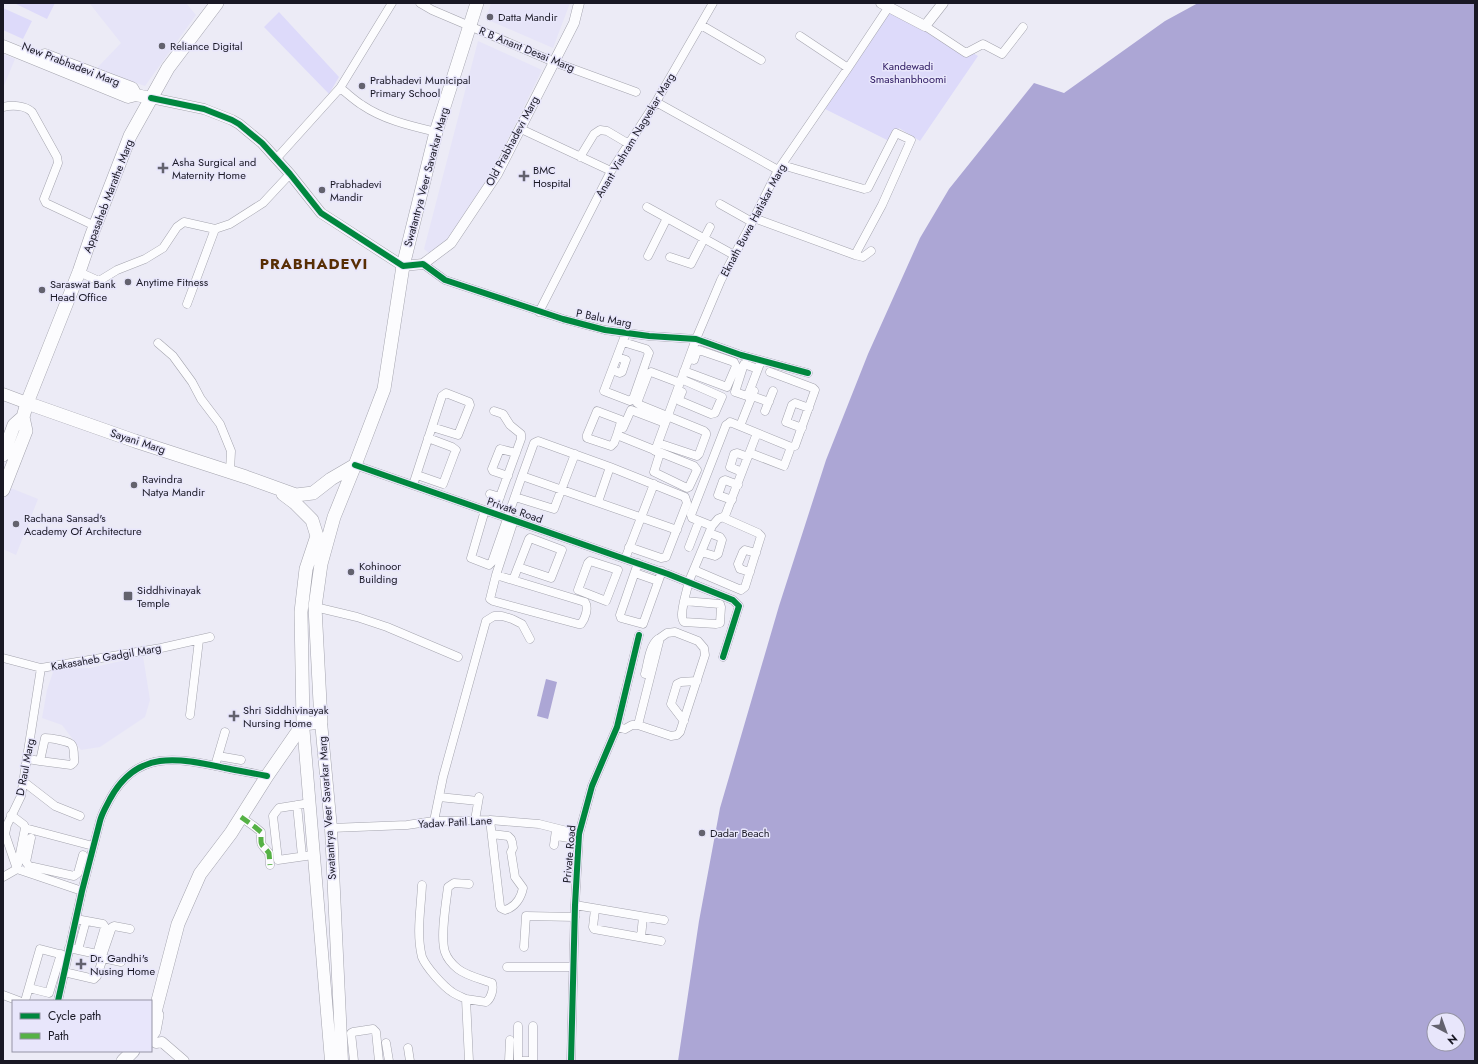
<svg xmlns="http://www.w3.org/2000/svg" width="1478" height="1064" font-family="Jost,sans-serif">
  <style>
    .built { fill: #e6e4f8 }
    .green { fill: #dddafa }
    .water { fill: #aca6d5; fill-rule: evenodd }
    .lines { fill: none; stroke-linecap: round; stroke-linejoin: round }
    .minor-casing { stroke: #a4a4ae; stroke-width: 9 }
    .tertiary-casing { stroke: #a4a4ae; stroke-width: 11 }
    .secondary-casing { stroke: #a4a4ae; stroke-width: 13 }
    .primary-casing { stroke: #a4a4ae; stroke-width: 14 }
    .minor { stroke: #fcfcfe; stroke-width: 8 }
    .tertiary { stroke: #fcfcfe; stroke-width: 10 }
    .secondary { stroke: #fcfcfe; stroke-width: 12 }
    .primary { stroke: #fcfcfe; stroke-width: 13 }
    .quiet { stroke: #55b145; stroke-width: 5; stroke-dasharray: 10 5; stroke-linecap: butt }
    .cycleway-casing { stroke: #e8e6fb; stroke-width: 8 }
    .cycleway { stroke: #00873e; stroke-width: 6 }
    .poi-dot { fill: #63626e; stroke: #e8e6fb; stroke-width: 1.5 }
    .labels { text-anchor: middle; dominant-baseline: central; stroke-width: 3; stroke-linejoin: round; paint-order: stroke }
    .poi-label { font-size: 11px; fill: #191824; stroke: #e8e6fb; text-anchor: start }
    .street-label { font-size: 11px; fill: #191824; stroke: #e8e6fb }
    .park-label { font-size: 11px; fill: #2b1760; stroke: #e8e6fb }
    .district-label { font-size: 15px; font-weight: bold; letter-spacing: 1px; fill: #582e04; stroke: #e8e6fb }
  </style>
  <rect width="100%" height="100%" fill="#ecebf6"/>
  <path class="built" d="M 91,3 L 186,3 L 196,15 L 145,86 L 96,69 L 121,43 L 90,4 Z
    M 491,3 L 570,3 L 553,48 L 486,19 Z
    M 478,41 L 542,70 L 491,173 L 442,248 L 431,255 L 424,249 Z
    M 3,54 L 15,59 L 3,88 Z
    M 8,487 L 38,499 L 16,555 L 3,549 L 3,499 Z
    M 143,656 L 150,700 L 145,717 L 100,747 L 81,750 L 62,725 L 42,718 L 47,690 L 54,669 L 90,668 Z"/>
  <path class="green" d="M 14,3 L 55,3 L 47,19 Z
    M 893,6 L 978,56 L 920,141 L 899,128 L 889,141 L 825,109 Z
    M 3,8 L 32,21 L 23,39 L 3,30 Z
    M 279,12 L 339,77 L 329,94 L 264,27 Z"/>
  <path class="water" d="M 1198,3 L 1475,3 L 1475,1061 L 678,1061 L 699,921 L 720,808 L 779,606 L 826,460 L 868,354 L 920,238 L 949,189 L 1034,83 L 1064,93 L 1165,21 ZM 1434,1020 L 1458,1020 L 1458,1044 L 1434,1044 Z
    M 546,679 L 557,682 L 548,719 L 537,716 Z"/>
  <g class="lines">
    <g class="minor-casing">
      <path id="minor" d="M 420,3 L 432,10 L 554,62 L 636,92
        M 701,25 L 761,60
        M 925,26 L 966,53 L 983,44 L 1002,54 L 1023,27
        M 800,36 L 848,68
        M 340,88 C 347,93 354,100 362,105 C 384,120 411,126 436,132
        M 656,102 L 778,170
        M 3,107 C 12,105 25,105 32,112 L 57,157 L 58,163 L 44,199 L 46,203 L 95,226
        M 521,129 L 611,171
        M 580,157 L 594,134 L 600,130 L 607,131 L 629,144
        M 276,159 L 340,88 L 392,3
        M 782,165 L 864,189 L 868,188 L 896,133 L 911,140 L 882,205 L 855,255
        M 720,204 L 752,222
        M 647,207 L 734,255
        M 754,218 L 855,255 L 863,257 L 871,251
        M 648,256 L 667,218
        M 670,257 L 691,264 L 710,227
        M 423,264 L 445,280 L 563,319 L 605,330 L 649,336 L 696,339 L 741,355 L 808,373
        M 79,272 L 99,281 L 117,270 L 145,259 L 163,248 L 177,227 L 184,222 L 215,229 L 230,224 L 263,203 L 290,174
        M 187,304 L 215,229
        M 539,312 L 611,171 L 656,102 L 713,3
        M 623,342 L 646,349 L 649,353 L 633,399 L 630,401 L 604,391 L 626,333
        M 158,343 L 173,356 L 192,382 L 201,399 L 220,424 L 231,451 L 230,471
        M 758,369 L 744,364 L 735,392 L 747,396 L 748,395 L 761,361
        M 612,370 L 620,373 L 622,372 L 626,360 L 617,357
        M 684,371 L 727,387 L 736,366 L 734,362 L 699,350 L 697,351 L 694,360
        M 770,372 L 813,388 L 815,390 L 795,446 L 791,447
        M 681,379 L 722,397 L 715,413 L 711,414 L 680,401 L 679,399 L 682,392
        M 752,396 L 769,402
        M 494,411 L 503,414 L 510,425 L 521,434 L 521,439 L 494,513
        M 765,411 L 773,391
        M 740,426 L 754,391
        M 623,428 L 631,410 L 665,423
        M 802,428 L 786,422 L 792,405 L 795,403 L 809,408
        M 617,435 L 621,422 L 621,420 L 597,411 L 587,435 L 587,438 L 611,446 L 614,443 L 617,435 L 694,466 L 697,470 L 689,487 L 687,488 L 654,472 L 660,453
        M 658,443 L 697,456 L 699,454 L 706,435 L 706,433 L 704,431 L 640,405 L 637,403 L 648,374 L 651,372 L 680,383
        M 655,451 L 696,339 L 721,280 L 752,222 L 778,170 L 848,68 L 888,8
        M 750,453 L 784,466 L 791,447 L 730,422 L 729,423 L 726,425 L 691,515 L 692,518 L 712,526 L 718,519 L 725,516 L 757,433
        M 355,465 L 668,574 L 733,600 L 739,606 L 723,657
        M 742,472 L 730,467 L 734,454 L 737,453 L 748,457
        M 417,475 L 443,484 L 455,452 L 456,450 L 452,447 L 428,438
        M 508,476 L 493,471 L 492,469 L 500,449 L 516,453
        M 522,476 L 534,443 L 538,441 L 610,467 L 685,497 L 687,503 L 666,557 L 661,558 L 629,547
        M 413,485 C 423,455 432,426 442,396 L 446,393 L 469,402 L 470,405 L 458,435 L 432,427
        M 490,494 L 500,497
        M 515,497 L 554,509 L 575,454
        M 732,500 L 718,495 L 723,481 L 725,480 L 738,485
        M 598,502 L 610,467
        M 485,510 L 471,558 L 489,565 L 492,562 L 522,476 L 677,530
        M 689,547 L 699,521
        M 701,552 L 715,556 L 718,554 L 722,540 L 720,537 L 709,533
        M 625,559 L 654,484
        M 590,561 L 618,570 L 606,601 L 578,590 L 588,563 Z
        M 638,563 L 620,615 L 621,618 L 643,624 L 662,571
        M 694,570 L 741,590 L 745,587 L 761,536 L 758,533 L 724,518
        M 750,572 L 740,569 L 738,564 L 743,552 L 745,550 L 756,553
        M 635,573 L 658,581
        M 496,575 L 585,602 C 589,608 585,619 581,624 L 578,624 L 493,601 L 490,599 L 496,575 L 514,520
        M 513,580 L 529,539 L 530,538 L 562,550 L 551,578 L 518,567
        M 684,601 L 720,604 L 721,607 L 720,623 L 716,624 L 684,622 C 680,617 683,607 684,601 L 689,581 L 712,526
        M 315,607 L 357,617 L 387,627 L 458,657
        M 3,658 L 41,668 L 161,648 L 210,637
        M 645,674 C 648,664 649,646 658,639
        M 190,715 L 199,640
        M 684,721 L 671,704 L 677,684 L 681,682 L 697,681
        M 617,727 L 625,729 L 632,725 L 638,725 L 671,736 L 677,735 L 680,732 L 705,655 L 704,648 L 698,641 L 675,632 L 667,633 L 660,638 L 638,725
        M 218,756 L 241,760
        M 28,759 L 40,761 L 71,765 C 74,763 75,762 74,757 C 74,754 74,748 72,745 C 70,741 50,738 45,738 L 40,761
        M 215,766 L 225,732
        M 24,782 L 55,806 L 80,816
        M 439,797 L 478,801
        M 310,803 L 279,808 L 275,813 L 273,816 L 278,860 L 313,855
        M 297,805 L 302,856
        M 11,815 L 24,825 L 25,828 L 17,869 L 82,891
        M 241,817 L 255,827 L 261,832 C 261,848 260,842 269,853 L 270,865
        M 475,820 L 479,797
        M 490,820 L 500,906 L 501,908 L 505,910 C 515,907 521,898 523,888 L 515,877 L 511,852 L 513,848 L 512,842 L 511,839 L 508,836 L 492,834
        M 434,821 L 443,777 L 486,621 L 494,616 L 502,616 L 512,619 L 522,624 L 530,639
        M 25,828 L 93,846
        M 331,828 L 407,825 L 434,821 L 490,820 L 539,824 L 579,834
        M 557,836 L 575,839 L 576,846
        M 31,838 L 26,862 L 29,866 L 74,876 L 78,873 L 83,855
        M 554,845 L 556,830
        M 3,877 L 17,869 L 5,834 L 7,825 L 21,796 L 41,668
        M 422,885 C 421,908 416,934 422,957 C 426,967 443,986 452,992 C 456,995 462,997 466,999 L 469,1061
        M 575,905 L 664,920
        M 595,909 L 593,927 L 594,929 L 661,941
        M 641,937 L 643,917
        M 524,947 L 526,916 L 575,917
        M 69,948 L 97,954 L 105,927 L 103,924 L 76,919
        M 78,950 L 85,924
        M 121,962 L 103,958 L 102,956 L 112,927 L 114,926 L 130,929
        M 507,967 L 573,967
        M 64,972 L 94,979 L 97,976 L 102,961
        M 29,988 L 49,993 L 61,954
        M 3,995 L 19,1001
        M 466,999 L 486,1002 C 491,999 494,989 492,983 C 481,979 467,976 458,969 C 453,965 447,958 445,952 C 440,937 446,903 448,887 L 454,883 L 469,884
        M 25,1001 L 40,949 L 67,956
        M 58,1001 L 82,891 L 100,821 C 102,813 106,807 110,799 C 137,749 178,758 225,768 C 239,771 253,773 267,776
        M 518,1026 L 518,1061 L 533,1061
        M 386,1043 L 389,1061
        M 408,1048 L 410,1061
        M 354,1061 L 351,1033 L 353,1032 L 373,1029 L 376,1032 L 379,1061
        M 509,1061 L 510,1040
        M 533,1061 L 533,1026
        M 571,1061 L 575,905 L 579,834 L 592,786 L 617,727 L 639,635"/>
    </g>
    <g class="tertiary-casing">
      <path id="tertiary" d="M 881,3 L 925,26 L 943,3
        M 151,98 L 204,109 L 232,120 L 239,124 L 262,143 L 290,174 L 321,213 L 403,266 L 423,264 L 451,243 L 497,174 L 574,23 L 579,3
        M 151,1040 L 156,1043 L 162,1042 L 184,1061"/>
    </g>
    <g class="secondary-casing">
      <path id="secondary" d="M 3,46 L 128,97 L 136,95 L 151,98
        M 45,55 L 132,88 L 136,95
        M 3,394 L 27,403
        M 321,722 L 331,828 L 342,1061
        M 303,724 L 331,1061"/>
    </g>
    <g class="primary-casing">
      <path id="primary" d="M 27,403 L 135,441 L 246,477 L 296,495 L 313,493 L 331,479 L 355,465
        M 3,455 L 14,425 L 23,417
        M 3,490 L 26,431 L 23,417 L 27,403 L 79,272 L 92,234 L 130,136 L 168,68 L 217,3
        M 283,494 L 295,503 L 312,520 L 317,536 L 306,569 L 301,612 L 303,724
        M 151,1017 L 151,1014 L 155,1012 L 178,924 L 200,874 L 231,833 L 267,776 L 303,724 L 321,722 L 315,607 L 321,564 L 334,517 L 355,465 L 384,389 L 403,266 L 436,132 L 477,3
        M 151,1035 L 154,1031 L 157,1015 L 155,1012
        M 123,1061 L 133,1051"/>
    </g>
    <use href="#minor" class="minor"/>
    <use href="#tertiary" class="tertiary"/>
    <use href="#secondary" class="secondary"/>
    <use href="#primary" class="primary"/>
    <path class="quiet" d="M 241,817 L 255,827 L 261,832 C 261,848 260,842 269,853 L 270,865"/>
    <g class="cycleway-casing">
      <path id="cycleway" d="M 151,98 L 204,109 L 232,120 L 239,124 L 262,143 L 290,174 L 321,213 L 403,266 L 423,264 L 445,280 L 563,319 L 605,330 L 649,336 L 696,339 L 741,355 L 808,373
        M 355,465 L 668,574 L 733,600 L 739,606 L 723,657
        M 58,1001 L 82,891 L 100,821 C 102,813 106,807 110,799 C 137,749 178,758 225,768 C 239,771 253,773 267,776
        M 571,1061 L 575,905 L 579,834 L 592,786 L 617,727 L 639,635"/>
    </g>
    <use href="#cycleway" class="cycleway"/>
  </g>
  <g class="poi-dot">
    <circle cx="490" cy="17" r="4"/>
    <circle cx="162" cy="46" r="4"/>
    <circle cx="362" cy="86" r="4"/>
    <path d="M161 162h4v4h4v4h-4v4h-4v-4h-4v-4h4z"/>
    <path d="M522 170h4v4h4v4h-4v4h-4v-4h-4v-4h4z"/>
    <circle cx="322" cy="190" r="4"/>
    <circle cx="128" cy="282" r="4"/>
    <circle cx="42" cy="290" r="4"/>
    <circle cx="134" cy="485" r="4"/>
    <circle cx="16" cy="524" r="4"/>
    <circle cx="351" cy="572" r="4"/>
    <rect x="123" y="591" width="10" height="10" rx="2"/>
    <path d="M232 710h4v4h4v4h-4v4h-4v-4h-4v-4h4z"/>
    <circle cx="702" cy="833" r="4"/>
    <path d="M79 958h4v4h4v4h-4v4h-4v-4h-4v-4h4z"/>
  </g>
  <g class="labels">
    <g class="poi-label">
      <text x="498" y="17">Datta Mandir</text>
      <text x="170" y="46">Reliance Digital</text>
      <text x="370" y="80">Prabhadevi Municipal<tspan x="370" dy="13">Primary School</tspan></text>
      <text x="172" y="162">Asha Surgical and<tspan x="172" dy="13">Maternity Home</tspan></text>
      <text x="533" y="170">BMC<tspan x="533" dy="13">Hospital</tspan></text>
      <text x="330" y="184">Prabhadevi<tspan x="330" dy="13">Mandir</tspan></text>
      <text x="136" y="282">Anytime Fitness</text>
      <text x="50" y="284">Saraswat Bank<tspan x="50" dy="13">Head Office</tspan></text>
      <text x="142" y="479">Ravindra<tspan x="142" dy="13">Natya Mandir</tspan></text>
      <text x="24" y="518">Rachana Sansad's<tspan x="24" dy="13">Academy Of Architecture</tspan></text>
      <text x="359" y="566">Kohinoor<tspan x="359" dy="13">Building</tspan></text>
      <text x="137" y="590">Siddhivinayak<tspan x="137" dy="13">Temple</tspan></text>
      <text x="243" y="710">Shri Siddhivinayak<tspan x="243" dy="13">Nursing Home</tspan></text>
      <text x="710" y="833">Dadar Beach</text>
      <text x="90" y="958">Dr. Gandhi's<tspan x="90" dy="13">Nusing Home</tspan></text>
    </g>
    <g class="street-label">
      <text transform="translate(527 49) rotate(22)">R B Anant Desai Marg</text>
      <text transform="translate(71 64) rotate(21)">New Prabhadevi Marg</text>
      <text transform="translate(635 135) rotate(-59)">Anant Vishram Nagvekar Marg</text>
      <text transform="translate(512 141) rotate(-62)">Old Prabhadevi Marg</text>
      <text transform="translate(426 177) rotate(-75)">Swatantrya Veer Savarkar Marg</text>
      <text transform="translate(108 196) rotate(-69)">Appasaheb Marathe Marg</text>
      <text transform="translate(753 220) rotate(-62)">Eknath Buwa Hatiskar Marg</text>
      <text transform="translate(604 318) rotate(11)">P Balu Marg</text>
      <text transform="translate(138 441) rotate(18)">Sayani Marg</text>
      <text transform="translate(515 510) rotate(19)">Private Road</text>
      <text transform="translate(106 657) rotate(-10)">Kakasaheb Gadgil Marg</text>
      <text transform="translate(25 767) rotate(-79)">D Raul Marg</text>
      <text transform="translate(327 808) rotate(-94)">Swatantrya Veer Savarkar Marg</text>
      <text transform="translate(455 822) rotate(-3)">Yadav Patil Lane</text>
      <text transform="translate(569 854) rotate(-85)">Private Road</text>
    </g>
    <g class="park-label">
      <text x="908" y="66">Kandewadi<tspan x="908" dy="13">Smashanbhoomi</tspan></text>
    </g>
    <g class="district-label">
      <text x="314" y="264">PRABHADEVI</text>
    </g>
  </g>
  <rect width="1478" height="1064" fill="none" stroke="#191824" stroke-width="8"/>
  <rect x="12" y="1000" width="140" height="52" fill="#e8e6fb" stroke="#9594a5"/>
  <rect x="20" y="1013" width="20" height="6" fill="#00873e" stroke="#9594a5"/>
  <text x="48" y="1020" font-size="12" fill="#191824">Cycle path</text>
  <rect x="20" y="1033" width="20" height="6" fill="#55b145" stroke="#9594a5"/>
  <text x="48" y="1040" font-size="12" fill="#191824">Path</text>
  <g transform="translate(1446 1032) rotate(139)"><circle r="19" fill="#e8e6fb" stroke="#9594a5"/>
  <path d="M0-3L7 15L0 10L-7 15Z" fill="#63626e"/>
  <text y="-6" font-size="11" font-weight="bold" text-anchor="middle" fill="#191824">N</text>
  </g>
</svg>
